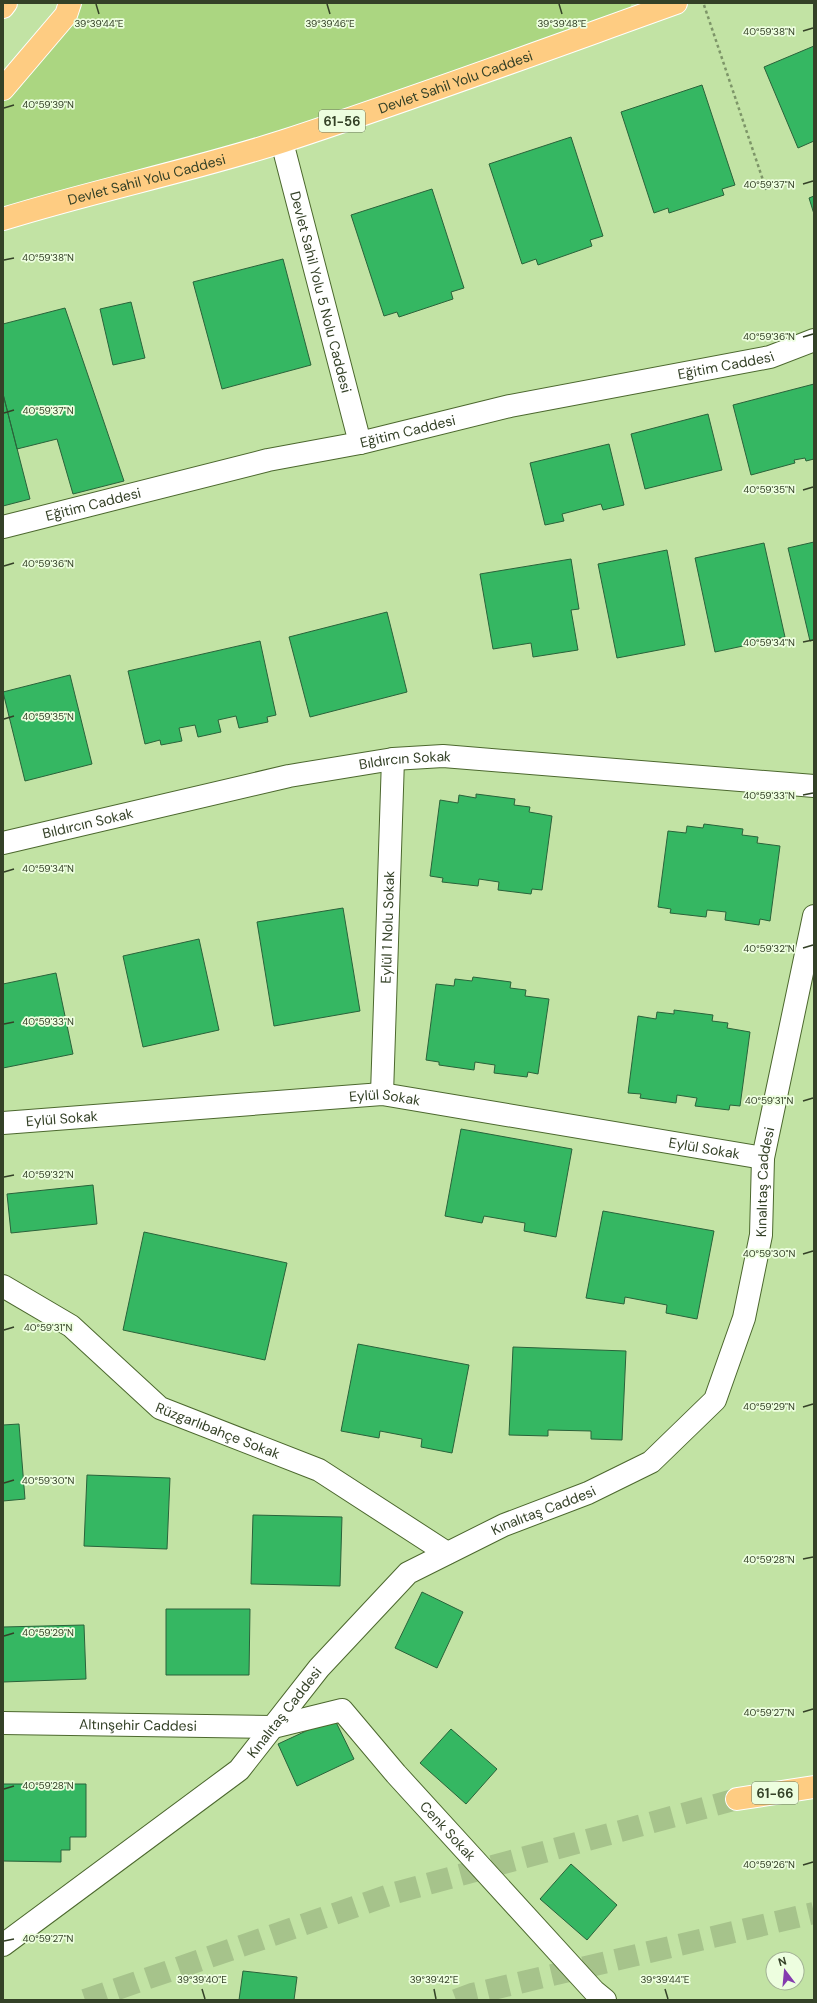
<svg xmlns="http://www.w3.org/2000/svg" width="817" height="2003" font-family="'DM Sans',sans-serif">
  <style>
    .green { fill: #abd681 }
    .building { fill: #35b762; stroke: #2a633a }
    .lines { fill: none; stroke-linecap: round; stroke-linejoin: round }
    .primary-tunnel { stroke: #a6c38b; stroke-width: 22; stroke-dasharray: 22 11; stroke-linecap: butt }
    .minor-casing { stroke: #4c682e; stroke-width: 24 }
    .tertiary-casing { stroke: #4c682e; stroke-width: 24 }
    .primary-casing { stroke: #fff; stroke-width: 24 }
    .path { stroke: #7d9568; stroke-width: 2.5; stroke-dasharray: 3 3; stroke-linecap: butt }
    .minor { stroke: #fff; stroke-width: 22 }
    .tertiary { stroke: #fff; stroke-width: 22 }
    .primary { stroke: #fecc82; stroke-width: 22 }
    .ticks { fill: none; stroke: #344127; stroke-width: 1.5 }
    .labels { text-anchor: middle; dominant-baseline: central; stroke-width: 3.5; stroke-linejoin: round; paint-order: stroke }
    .shield { fill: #edfedf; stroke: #6c7a5e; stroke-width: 1 }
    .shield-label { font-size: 13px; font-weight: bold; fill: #344127 }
    .street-label { font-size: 14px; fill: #344127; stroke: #edfedf }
    .ticks-label { font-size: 10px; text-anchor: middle; fill: #344127; stroke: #edfedf; stroke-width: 3.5; stroke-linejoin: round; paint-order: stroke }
  </style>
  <rect width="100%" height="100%" fill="#c2e3a4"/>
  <path class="green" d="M 70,3 L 632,3 L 621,30 L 3,217 L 3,89 Z"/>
  <path class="building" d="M 814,46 L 814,141 L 798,148 L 764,67 Z
    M 702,85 L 735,185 L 722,189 L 724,195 L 669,213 L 668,208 L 654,213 L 621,112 Z
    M 571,137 L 603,236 L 590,240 L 592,246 L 538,265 L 536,259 L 522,264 L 489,164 Z
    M 432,189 L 464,288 L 451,292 L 453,299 L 399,317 L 397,312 L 384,316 L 351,215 Z
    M 814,196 L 814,214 L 809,198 Z
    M 283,259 L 311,365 L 222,389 L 193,282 Z
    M 131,302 L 145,358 L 113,365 L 100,309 Z
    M 65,308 L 124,481 L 73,494 L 57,439 L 17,449 L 3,394 L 3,324 Z
    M 814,384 L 814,459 L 806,461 L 805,458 L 794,460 L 795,463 L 751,475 L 733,405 Z
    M 3,394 L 30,499 L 3,506 Z
    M 708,414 L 722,470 L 645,489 L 631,434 Z
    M 609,444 L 624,505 L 603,510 L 601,504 L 562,514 L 564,521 L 545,525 L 530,463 Z
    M 814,542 L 814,640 L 810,641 L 788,548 Z
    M 764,543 L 785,637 L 715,652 L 695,558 Z
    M 667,550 L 685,645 L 617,658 L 598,564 Z
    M 571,559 L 579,609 L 571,610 L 578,650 L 533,657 L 531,643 L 493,649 L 480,574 Z
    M 387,612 L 407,692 L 310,717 L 289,637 Z
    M 260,641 L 276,715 L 267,717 L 268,722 L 239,728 L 236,716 L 218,720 L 221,732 L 198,737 L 195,725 L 179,728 L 182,741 L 161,745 L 160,740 L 145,744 L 128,671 Z
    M 70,675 L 92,764 L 25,781 L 3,692 Z
    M 476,794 L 515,799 L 514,805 L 530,807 L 529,812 L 552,816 L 542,890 L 532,889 L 531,894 L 498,890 L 499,882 L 479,879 L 478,886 L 442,882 L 443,878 L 430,876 L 440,800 L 458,803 L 459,795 L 476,798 Z
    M 704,824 L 743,829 L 742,835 L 758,837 L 757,843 L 780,846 L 770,921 L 760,919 L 759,925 L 725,920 L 726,912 L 707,910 L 706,917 L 670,913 L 671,909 L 658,907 L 668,831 L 686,833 L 687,826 L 703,828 Z
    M 343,908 L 360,1011 L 274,1026 L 257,922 Z
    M 199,939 L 219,1030 L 143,1047 L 123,956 Z
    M 56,973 L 73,1054 L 3,1068 L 3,984 Z
    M 473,977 L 511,982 L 510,988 L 526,990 L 525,996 L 549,999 L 538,1074 L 528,1072 L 527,1077 L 494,1073 L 495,1065 L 475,1062 L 474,1070 L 439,1065 L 439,1062 L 426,1060 L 436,984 L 454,986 L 455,979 L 472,981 Z
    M 674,1010 L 713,1015 L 712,1021 L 728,1023 L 727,1028 L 750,1032 L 740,1106 L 730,1105 L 729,1110 L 695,1106 L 697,1098 L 677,1095 L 676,1103 L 640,1098 L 641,1094 L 628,1093 L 638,1016 L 656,1019 L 657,1012 L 674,1014 Z
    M 461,1129 L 572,1149 L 556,1237 L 524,1231 L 525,1223 L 484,1216 L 482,1223 L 445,1216 Z
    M 93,1185 L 97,1224 L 11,1233 L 7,1194 Z
    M 603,1211 L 714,1231 L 697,1319 L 666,1313 L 667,1305 L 625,1297 L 624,1304 L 586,1298 Z
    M 144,1232 L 287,1263 L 265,1360 L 123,1330 Z
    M 358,1344 L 469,1365 L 452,1453 L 421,1447 L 422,1439 L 380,1431 L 379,1438 L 341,1431 Z
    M 513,1347 L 626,1351 L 622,1440 L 591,1439 L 591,1431 L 548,1430 L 548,1436 L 509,1435 Z
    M 19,1424 L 25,1499 L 3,1501 L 3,1425 Z
    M 87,1475 L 170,1478 L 167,1549 L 84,1546 Z
    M 253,1515 L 342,1517 L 340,1586 L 251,1584 Z
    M 422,1592 L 463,1612 L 437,1668 L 395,1648 Z
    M 166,1609 L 250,1609 L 249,1675 L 166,1675 Z
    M 84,1625 L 86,1679 L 3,1682 L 3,1627 Z
    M 334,1718 L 354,1759 L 297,1786 L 278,1744 Z
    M 451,1729 L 497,1769 L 466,1804 L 420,1763 Z
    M 3,1784 L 86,1784 L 86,1837 L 70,1837 L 70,1850 L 61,1850 L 61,1862 L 3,1861 Z
    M 571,1864 L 617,1905 L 587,1940 L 540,1899 Z
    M 243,1971 L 297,1977 L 294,2000 L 239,2000 Z"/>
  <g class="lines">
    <path class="primary-tunnel" d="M 85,2000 L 395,1893 L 737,1799
      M 456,2000 L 472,1994 L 814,1913"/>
    <g class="minor-casing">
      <g id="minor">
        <path id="s1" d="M 3,843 L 289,776 L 393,759 L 443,756 L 814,786"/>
        <path id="s2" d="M 382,1094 L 393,759"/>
        <path id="s3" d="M 3,1123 L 382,1094 L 763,1158"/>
        <path id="s4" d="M 3,1286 L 71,1326 L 160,1408 L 319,1470 L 447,1553"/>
        <path id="s5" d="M 273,1727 L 342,1710 L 396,1774 L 594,1991 L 605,2000"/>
      </g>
    </g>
    <g class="tertiary-casing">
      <g id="tertiary">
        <path id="s6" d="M 282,142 L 360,443"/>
        <path id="s7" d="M 3,527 L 268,460 L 360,443 L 510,406 L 770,357 L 814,340"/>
        <path id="s8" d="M 3,1723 L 273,1727"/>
        <path id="s9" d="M 3,1945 L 239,1770 L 319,1668 L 408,1573 L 504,1525 L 588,1493 L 651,1462 L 715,1400 L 744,1318 L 761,1235 L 763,1158 L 814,916"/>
      </g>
    </g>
    <g class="primary-casing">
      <g id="primary">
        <path d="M 3,7 L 6,3"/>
        <path d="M 3,89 L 66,15 L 70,3"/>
        <path id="s10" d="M 3,219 C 96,190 191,171 284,141 C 415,98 545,50 676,3"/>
        <path d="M 737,1799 L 814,1787"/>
      </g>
    </g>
    <path class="path" d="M 704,5 L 767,192"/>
    <use href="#minor" class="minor"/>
    <use href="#tertiary" class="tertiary"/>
    <use href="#primary" class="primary"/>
  </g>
  <path class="ticks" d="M 96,4 L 99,14M 327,4 L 330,14M 559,4 L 562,14M 803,31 L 813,28M 4,108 L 14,105M 803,184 L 813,181M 4,260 L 14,258M 803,337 L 813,334M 4,413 L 14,410M 803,490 L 813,487M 4,566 L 14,563M 803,642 L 813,640M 4,719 L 14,716M 803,795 L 813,793M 4,872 L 14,869M 803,948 L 813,945M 4,1024 L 14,1022M 803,1101 L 813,1098M 4,1177 L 14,1175M 803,1254 L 813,1251M 4,1330 L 14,1327M 803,1407 L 813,1404M 4,1483 L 14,1480M 803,1559 L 813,1557M 4,1636 L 14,1633M 803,1712 L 813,1709M 4,1789 L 14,1786M 803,1865 L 813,1862M 4,1941 L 14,1939M 202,1989 L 205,1999M 434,1989 L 436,1999M 665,1989 L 668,1999"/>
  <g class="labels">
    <g class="shield">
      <rect x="319" y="110" width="46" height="22" rx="3"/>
      <rect x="752" y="1782" width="46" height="22" rx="3"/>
    </g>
    <g class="shield-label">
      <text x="342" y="121">61-56</text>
      <text x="775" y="1793">61-66</text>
    </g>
    <g class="street-label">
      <text stroke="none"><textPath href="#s10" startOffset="473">Devlet Sahil Yolu Caddesi</textPath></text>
      <text stroke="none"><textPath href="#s10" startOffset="149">Devlet Sahil Yolu Caddesi</textPath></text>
      <text stroke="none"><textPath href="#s6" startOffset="155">Devlet Sahil Yolu 5 Nolu Caddesi</textPath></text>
      <text stroke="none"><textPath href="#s7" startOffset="741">Eğitim Caddesi</textPath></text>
      <text stroke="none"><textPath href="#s7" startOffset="416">Eğitim Caddesi</textPath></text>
      <text stroke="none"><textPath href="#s7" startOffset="93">Eğitim Caddesi</textPath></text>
      <text stroke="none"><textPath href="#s1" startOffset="411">Bıldırcın Sokak</textPath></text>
      <text stroke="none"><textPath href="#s1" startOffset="87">Bıldırcın Sokak</textPath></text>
      <text stroke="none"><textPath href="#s2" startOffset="167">Eylül 1 Nolu Sokak</textPath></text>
      <text stroke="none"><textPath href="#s3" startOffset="383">Eylül Sokak</textPath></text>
      <text stroke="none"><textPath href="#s3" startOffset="59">Eylül Sokak</textPath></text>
      <text stroke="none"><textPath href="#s3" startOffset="707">Eylül Sokak</textPath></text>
      <text stroke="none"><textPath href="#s9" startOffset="1135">Kınalıtaş Caddesi</textPath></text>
      <text stroke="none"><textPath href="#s4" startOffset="262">Rüzgarlıbahçe Sokak</textPath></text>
      <text stroke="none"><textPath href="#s9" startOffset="703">Kınalıtaş Caddesi</textPath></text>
      <text stroke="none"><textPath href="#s9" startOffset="367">Kınalıtaş Caddesi</textPath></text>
      <text stroke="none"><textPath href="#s8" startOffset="135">Altınşehir Caddesi</textPath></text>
      <text stroke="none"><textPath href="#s5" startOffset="232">Cenk Sokak</textPath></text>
    </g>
  </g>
  <g class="ticks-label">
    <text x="99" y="27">39°39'44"E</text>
    <text x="330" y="27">39°39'46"E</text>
    <text x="562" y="27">39°39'48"E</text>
    <text x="769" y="35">40°59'38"N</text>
    <text x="48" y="108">40°59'39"N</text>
    <text x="769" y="188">40°59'37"N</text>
    <text x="48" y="261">40°59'38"N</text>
    <text x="769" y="340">40°59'36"N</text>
    <text x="48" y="414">40°59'37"N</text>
    <text x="769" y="493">40°59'35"N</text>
    <text x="48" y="567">40°59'36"N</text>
    <text x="769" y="646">40°59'34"N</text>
    <text x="48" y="720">40°59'35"N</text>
    <text x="769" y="799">40°59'33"N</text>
    <text x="48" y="872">40°59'34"N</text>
    <text x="769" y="952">40°59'32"N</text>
    <text x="48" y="1025">40°59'33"N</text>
    <text x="769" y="1104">40°59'31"N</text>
    <text x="48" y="1178">40°59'32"N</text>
    <text x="769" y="1257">40°59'30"N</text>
    <text x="48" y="1331">40°59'31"N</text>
    <text x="769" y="1410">40°59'29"N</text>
    <text x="48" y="1484">40°59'30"N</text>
    <text x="769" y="1563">40°59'28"N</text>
    <text x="48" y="1636">40°59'29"N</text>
    <text x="769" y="1716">40°59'27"N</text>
    <text x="48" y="1789">40°59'28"N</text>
    <text x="769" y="1868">40°59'26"N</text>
    <text x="48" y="1942">40°59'27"N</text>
    <text x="202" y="1983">39°39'40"E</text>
    <text x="434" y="1983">39°39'42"E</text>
    <text x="665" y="1983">39°39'44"E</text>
  </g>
  <rect width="817" height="2003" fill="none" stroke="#344127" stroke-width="8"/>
  <g transform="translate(785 1971) rotate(344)"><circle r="19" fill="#edfedf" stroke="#a3b295"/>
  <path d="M0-3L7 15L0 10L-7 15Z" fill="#843bae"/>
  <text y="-6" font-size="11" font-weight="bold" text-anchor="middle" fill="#344127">N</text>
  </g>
</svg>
